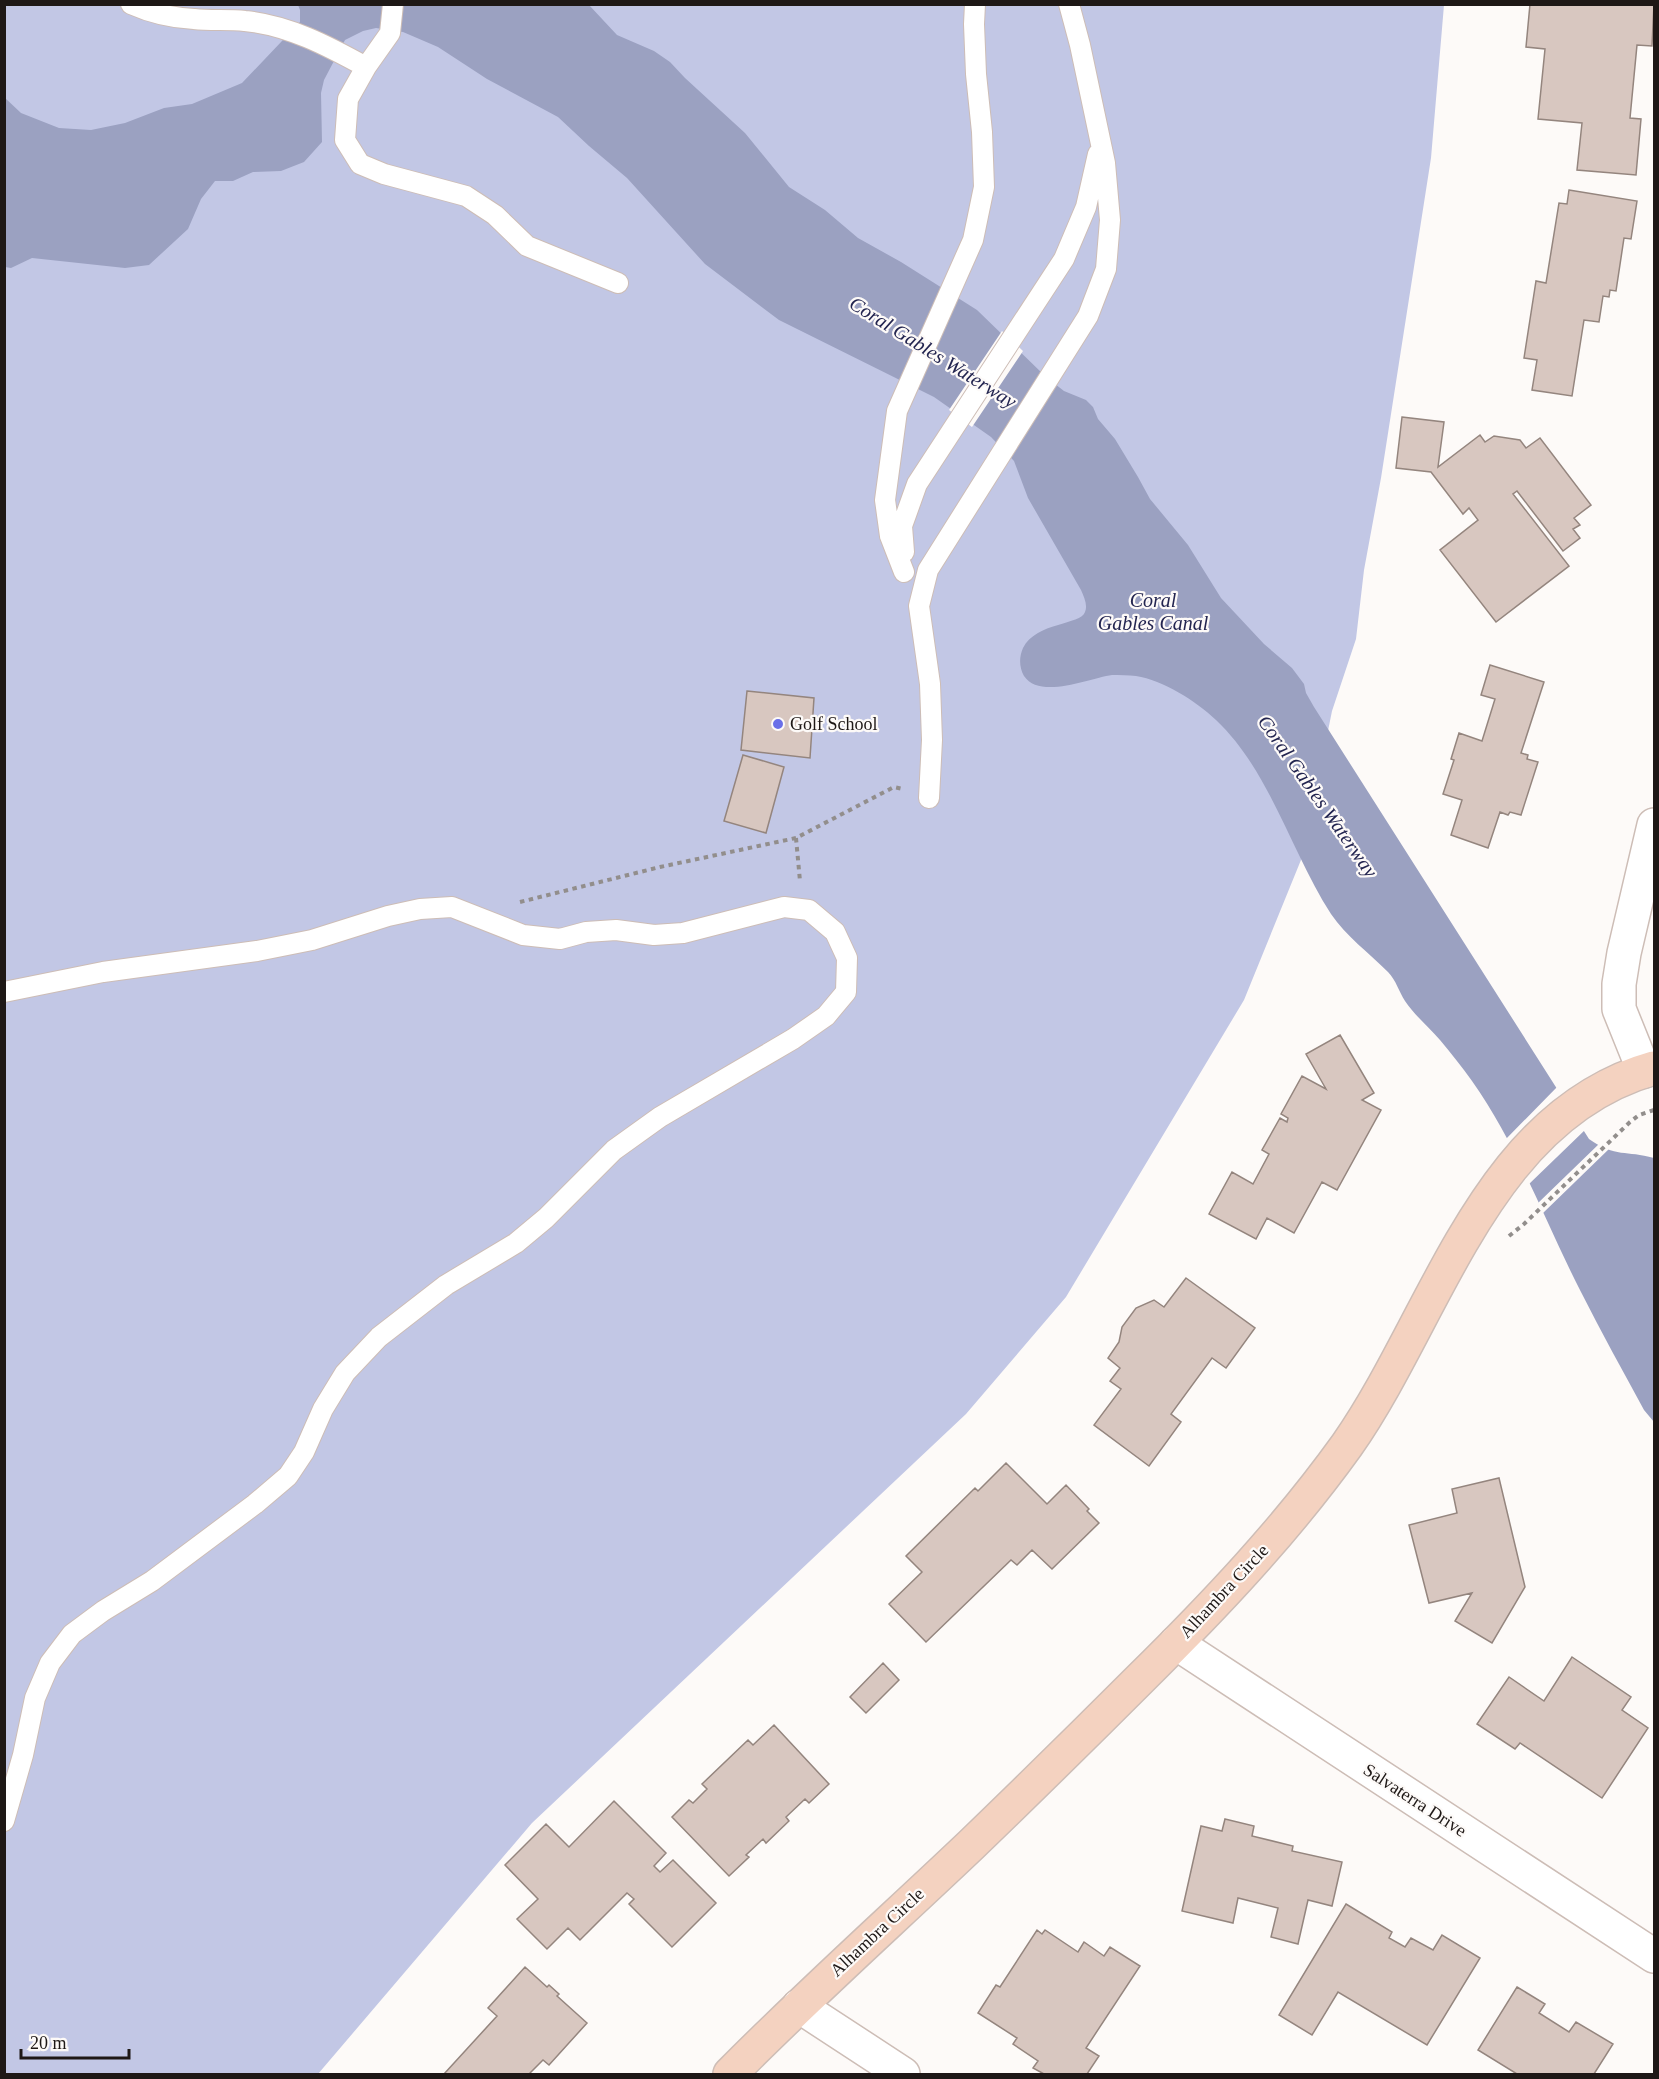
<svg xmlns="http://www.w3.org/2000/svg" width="1659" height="2079" font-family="'Times New Roman',serif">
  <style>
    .green { fill: #c2c7e5 }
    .water { fill: #9ba1c1 }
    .pier { fill: #fdfaf8 }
    .building { fill: #d8c7c0; stroke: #94857e; stroke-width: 1.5 }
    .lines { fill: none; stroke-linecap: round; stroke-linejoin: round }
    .lane-casing { stroke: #cdbdb6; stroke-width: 22 }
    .street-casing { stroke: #cdbdb6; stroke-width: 36 }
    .secondary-casing { stroke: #cdbdb6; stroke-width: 36 }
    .path { stroke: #928e8c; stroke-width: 4; stroke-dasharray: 4.5 4.5; stroke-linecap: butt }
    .lane { stroke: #fff; stroke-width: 20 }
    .street { stroke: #fff; stroke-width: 33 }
    .secondary { stroke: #f4d2c0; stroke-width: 33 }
    .poi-dot { fill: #6a6fe8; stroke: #fdfaf8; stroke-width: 2 }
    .labels { text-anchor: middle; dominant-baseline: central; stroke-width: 4.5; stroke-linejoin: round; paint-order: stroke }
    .poi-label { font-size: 18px; fill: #1e1816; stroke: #fdfaf8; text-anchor: start }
    .street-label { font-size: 18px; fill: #1e1816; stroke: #fdfaf8 }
    .water-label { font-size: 20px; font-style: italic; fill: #232550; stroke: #fdfaf8 }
  </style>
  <rect width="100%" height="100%" fill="#fdfaf8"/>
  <path class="green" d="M 5,5 L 1444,5 L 1431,158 L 1381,478 L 1364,570 L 1356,639 L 1332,711 L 1303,855 L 1244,1000 L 1066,1297 L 966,1414 L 532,1823 L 318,2074 L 5,2074 Z"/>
  <path class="water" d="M 298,5 L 589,5 L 617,35 L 654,51 L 670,62 L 685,78 L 745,133 L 789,187 L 825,210 L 858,238 L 901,262 L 977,310 L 1046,377 L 1064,391 L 1086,400 L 1093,407 L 1098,419 L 1115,439 L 1138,477 L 1150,499 L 1188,545 L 1221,598 L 1264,644 L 1292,668 L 1304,684 L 1306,693 L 1314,707 L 1589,1139 C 1616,1158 1626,1150 1654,1158 L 1654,1422 L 1644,1410 C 1623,1371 1601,1332 1581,1292 C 1545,1222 1518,1146 1472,1081 C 1462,1067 1451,1053 1440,1040 C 1429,1027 1415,1016 1405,1001 C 1399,992 1396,980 1388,972 C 1369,953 1346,936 1331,914 C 1291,852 1270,771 1216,720 C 1196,701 1163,680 1136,676 C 1129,675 1119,675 1112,675 C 1090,678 1040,700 1024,676 C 1019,667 1019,657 1023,648 C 1036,622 1081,625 1085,612 C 1088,605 1084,597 1081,590 L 1028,498 L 1014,461 L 991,437 L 934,397 L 779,320 L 705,264 L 627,178 L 589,146 L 558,117 L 487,79 L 438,47 L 403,32 L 376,28 L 363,31 L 345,40 L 324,80 L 321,93 L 322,142 L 304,162 L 281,171 L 253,172 L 233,181 L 215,181 L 201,199 L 188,229 L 149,265 L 125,268 L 32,258 L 11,268 L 5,267 L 4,97 L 21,113 L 59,128 L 91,130 L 125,123 L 164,108 L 192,104 L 242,83 L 300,22 L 300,10 Z"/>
  <path class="pier" d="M 1002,331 L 1023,351 L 972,427 L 949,410 Z
    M 1558,1086 L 1586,1129 L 1528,1185 L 1504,1141 Z
    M 1600,1143 L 1610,1148 L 1542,1214 L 1537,1204 Z"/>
  <path class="building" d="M 1654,4 L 1652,46 L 1637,45 L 1630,118 L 1641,119 L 1636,175 L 1577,170 L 1582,123 L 1538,119 L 1545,49 L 1526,47 L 1530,4 Z
    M 1569,190 L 1637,201 L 1631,239 L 1624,238 L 1616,291 L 1610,290 L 1609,297 L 1603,296 L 1599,322 L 1584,320 L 1572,396 L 1532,390 L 1537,360 L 1524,358 L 1536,281 L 1546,283 L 1559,203 L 1567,204 Z
    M 1402,417 L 1444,422 L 1438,467 L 1480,435 L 1485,442 L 1494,436 L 1520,440 L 1526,448 L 1540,438 L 1591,505 L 1574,518 L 1580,525 L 1573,529 L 1580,538 L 1563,551 L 1517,491 L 1513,494 L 1569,566 L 1496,622 L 1440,550 L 1478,520 L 1469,508 L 1463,514 L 1431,472 L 1396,468 Z
    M 1490,665 L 1544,682 L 1521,753 L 1528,755 L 1527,759 L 1538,762 L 1521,815 L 1510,812 L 1508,815 L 1500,812 L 1488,848 L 1451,835 L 1462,800 L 1443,794 L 1454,760 L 1451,759 L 1459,733 L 1482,741 L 1495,699 L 1481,695 Z
    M 747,691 L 814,698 L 810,758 L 741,750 Z
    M 743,755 L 784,767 L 766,833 L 724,821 Z
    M 1340,1035 L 1374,1093 L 1362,1100 L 1381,1110 L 1337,1190 L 1322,1182 L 1294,1233 L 1267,1218 L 1256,1239 L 1209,1214 L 1232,1172 L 1253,1184 L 1269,1154 L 1262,1150 L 1280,1118 L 1287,1122 L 1288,1118 L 1281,1114 L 1302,1076 L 1326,1089 L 1306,1054 Z
    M 1186,1278 L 1255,1328 L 1226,1368 L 1212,1358 L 1171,1414 L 1181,1422 L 1149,1466 L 1094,1425 L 1121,1389 L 1110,1381 L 1120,1368 L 1108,1358 L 1119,1342 L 1122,1327 L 1136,1308 L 1154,1300 L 1164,1307 Z
    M 1006,1463 L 1047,1504 L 1066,1485 L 1089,1509 L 1087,1511 L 1099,1523 L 1052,1569 L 1032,1550 L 1017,1565 L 1011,1560 L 926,1642 L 889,1604 L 922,1572 L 906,1556 L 975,1488 L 978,1491 Z
    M 1499,1478 L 1525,1587 L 1492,1643 L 1455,1621 L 1472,1593 L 1429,1603 L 1409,1525 L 1457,1513 L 1452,1489 Z
    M 1572,1657 L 1631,1697 L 1622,1710 L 1648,1728 L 1602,1798 L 1520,1743 L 1515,1749 L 1477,1724 L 1509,1677 L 1544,1701 Z
    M 883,1663 L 899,1680 L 866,1713 L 850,1697 Z
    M 774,1725 L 829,1784 L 809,1803 L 805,1799 L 786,1817 L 789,1821 L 766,1843 L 763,1839 L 746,1855 L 749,1857 L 729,1876 L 672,1817 L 689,1800 L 693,1803 L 707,1789 L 702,1784 L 748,1740 L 753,1745 Z
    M 614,1801 L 666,1853 L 654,1866 L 660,1872 L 673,1860 L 716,1903 L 672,1947 L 629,1904 L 634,1899 L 627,1893 L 580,1940 L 568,1928 L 547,1949 L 517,1919 L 538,1899 L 505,1865 L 546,1824 L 569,1847 Z
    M 1225,1819 L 1254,1826 L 1252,1836 L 1293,1846 L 1292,1851 L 1342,1862 L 1332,1906 L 1308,1900 L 1298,1944 L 1271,1937 L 1278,1908 L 1238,1898 L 1233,1923 L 1182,1911 L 1201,1826 L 1222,1831 Z
    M 1346,1904 L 1392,1932 L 1389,1938 L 1405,1947 L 1411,1938 L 1433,1950 L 1442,1935 L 1480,1958 L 1427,2045 L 1338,1992 L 1312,2035 L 1279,2015 Z
    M 1037,1930 L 1042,1934 L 1045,1930 L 1078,1952 L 1084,1942 L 1104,1956 L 1110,1947 L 1140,1966 L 1086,2048 L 1099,2056 L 1087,2074 L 1044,2074 L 1033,2068 L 1038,2061 L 1013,2044 L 1017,2038 L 978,2013 L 996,1985 L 1000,1987 Z
    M 525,1967 L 547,1987 L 549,1985 L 559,1994 L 557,1996 L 587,2023 L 549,2065 L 543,2060 L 529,2074 L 444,2074 L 497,2016 L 488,2008 Z
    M 1517,1987 L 1545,2004 L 1539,2013 L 1569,2032 L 1576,2022 L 1613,2044 L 1594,2074 L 1517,2074 L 1478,2050 Z"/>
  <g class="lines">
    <g class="lane-casing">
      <path id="lane" d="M 131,4 C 149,12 173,18 194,19 C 211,21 228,19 245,21 C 288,25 328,46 366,67
        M 393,4 L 390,33 L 366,67 L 348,99 L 345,140 L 360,164 L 384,174 L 466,196 L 495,215 L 527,246 L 618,283
        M 904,552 L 902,526 L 917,484 L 1064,259 L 1086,207 L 1098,154
        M 904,572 L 890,536 L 885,500 L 897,411 L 973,240 L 984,187 L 982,132 L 976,74 L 974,24 L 975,4
        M 929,798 L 932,740 L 930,684 L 919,606 L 928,570 L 1088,316 L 1106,269 L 1110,220 L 1105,163 L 1080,45 L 1069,4
        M 4,992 L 103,972 L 257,951 L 312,940 L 388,916 L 420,909 L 452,907 L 523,935 L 560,939 L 586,932 L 616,930 L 654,935 L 683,933 L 784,907 L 809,910 L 835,932 L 847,958 L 846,992 L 826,1016 L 793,1039 L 660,1117 L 614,1150 L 546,1218 L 516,1243 L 446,1285 L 379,1337 L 345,1373 L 323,1409 L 304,1452 L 288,1476 L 255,1504 L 152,1581 L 103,1611 L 72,1634 L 50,1663 L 35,1698 L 23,1755 L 4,1821"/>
    </g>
    <g class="street-casing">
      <path id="street" d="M 1644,1071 L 1619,1009 L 1619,984 L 1624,953 L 1654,825
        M 1176,1643 L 1654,1956
        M 799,2006 L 903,2074"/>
    </g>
    <g class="secondary-casing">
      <path id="secondary" d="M 730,2074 C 808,1995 891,1921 971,1845 C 1028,1790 1084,1735 1140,1679 C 1214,1606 1286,1530 1347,1445 C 1437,1317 1485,1115 1654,1068"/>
    </g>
    <path class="path" d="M 796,838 L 800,881
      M 520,902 L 660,867 L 796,838 L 894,787 L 903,789
      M 1509,1236 L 1524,1224 L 1630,1122 L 1639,1115 L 1654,1110"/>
    <use href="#lane" class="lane"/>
    <use href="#street" class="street"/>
    <use href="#secondary" class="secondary"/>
  </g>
  <circle class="poi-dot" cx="778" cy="724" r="6"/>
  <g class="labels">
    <g class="poi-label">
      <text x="790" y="724">Golf School</text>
    </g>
    <g class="street-label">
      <text transform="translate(1224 1591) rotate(-47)">Alhambra Circle</text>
      <text transform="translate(1415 1800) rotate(33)">Salvaterra Drive</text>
      <text transform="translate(877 1932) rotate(-43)">Alhambra Circle</text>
    </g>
    <g class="water-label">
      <text transform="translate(933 352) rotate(32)">Coral Gables Waterway</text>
      <text x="1153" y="600">Coral<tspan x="1153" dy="23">Gables Canal</tspan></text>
      <text transform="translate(1318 796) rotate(55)">Coral Gables Waterway</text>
    </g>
  </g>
  <rect width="1659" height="2079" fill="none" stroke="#1e1816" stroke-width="12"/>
  <path d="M21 2049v9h108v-9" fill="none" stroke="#1e1816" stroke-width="3"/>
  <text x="30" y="2049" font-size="18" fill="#1e1816" stroke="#fdfaf8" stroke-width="4.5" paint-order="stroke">20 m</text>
</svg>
